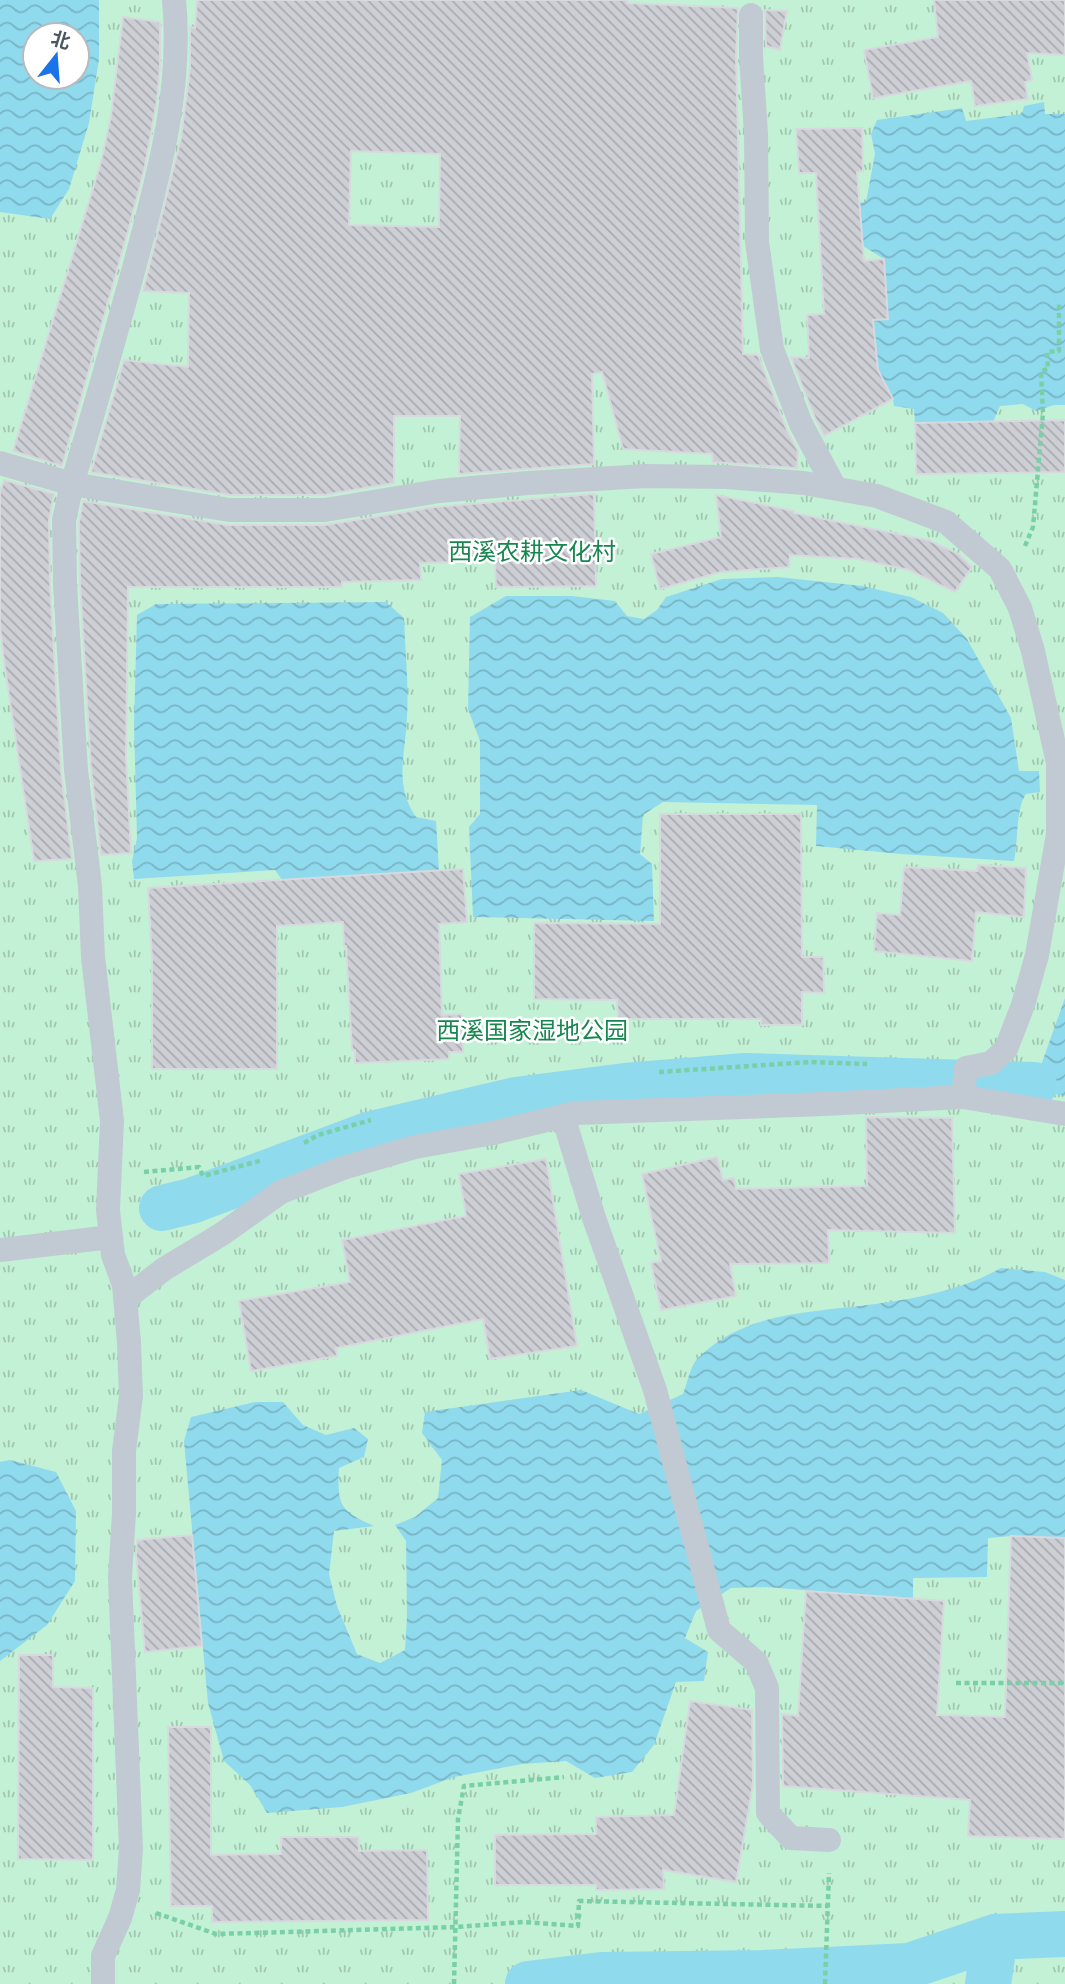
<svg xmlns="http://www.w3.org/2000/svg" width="1065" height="1984" font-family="Inter,'Noto Sans SC',sans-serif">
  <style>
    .grass { fill: url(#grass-tufts); fill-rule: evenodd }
    .water { fill: url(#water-waves); fill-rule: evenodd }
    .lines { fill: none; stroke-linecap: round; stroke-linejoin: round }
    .canal { stroke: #90daee; stroke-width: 46 }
    .building { fill: url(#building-back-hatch); stroke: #d7d9de; stroke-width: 2; fill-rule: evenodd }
    .path { stroke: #7ad0a6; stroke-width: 4.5; stroke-dasharray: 5 3.5; stroke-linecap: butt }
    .service { stroke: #c1cad2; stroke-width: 24 }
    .labels { text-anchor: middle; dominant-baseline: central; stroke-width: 5; stroke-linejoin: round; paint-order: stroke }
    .park-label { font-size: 24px; fill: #17864f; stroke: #fff }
  </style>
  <defs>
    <pattern id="grass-tufts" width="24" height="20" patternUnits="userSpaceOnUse" patternTransform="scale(1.75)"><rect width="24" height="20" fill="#c3f1d5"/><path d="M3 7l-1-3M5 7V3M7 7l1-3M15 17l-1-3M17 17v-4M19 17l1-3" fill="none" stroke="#a0c6b0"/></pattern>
    <pattern id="water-waves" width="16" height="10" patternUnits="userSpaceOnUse" patternTransform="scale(1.75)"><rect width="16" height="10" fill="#90daee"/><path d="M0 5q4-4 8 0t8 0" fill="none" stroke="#78b4c4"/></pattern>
    <pattern id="building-back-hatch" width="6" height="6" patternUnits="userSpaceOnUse" patternTransform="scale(1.75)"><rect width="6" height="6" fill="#cdcfd5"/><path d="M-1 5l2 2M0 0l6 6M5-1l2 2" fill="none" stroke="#a8abb0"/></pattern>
  </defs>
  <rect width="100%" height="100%" fill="#f5f3f3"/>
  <path class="grass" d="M 0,0 L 1065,0 L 1065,1984 L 0,1984 ZM 35,35 L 77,35 L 77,77 L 35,77 Z"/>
  <path class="water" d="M 0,0 L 99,0 L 99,59 L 89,123 L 69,189 L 50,219 L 0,212 ZM 35,35 L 77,35 L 77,77 L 35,77 Z
    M 1044,102 L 1045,114 L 1065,114 L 1065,405 L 1054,405 L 1036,411 L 1023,404 L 1000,406 L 993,422 L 915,423 L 914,409 L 894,406 L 893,399 L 875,366 L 873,320 L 888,318 L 884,259 L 863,246 L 861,221 L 819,224 L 819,205 L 866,202 L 875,154 L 871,134 L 877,120 L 962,108 L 966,121 L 1022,114 L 1024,106 Z
    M 778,577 L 862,586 L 911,597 L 943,613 L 967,639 L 1011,718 L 1019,771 L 1039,771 L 1040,792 L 1026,794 C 1016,807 1018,843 1014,861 L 901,854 L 816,846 L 817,805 L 663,802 L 643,815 L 640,854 L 652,864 L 654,921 L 473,917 L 469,827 L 480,814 L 480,741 L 468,709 L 470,617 L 506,596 L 572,596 L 615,601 L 627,616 L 644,619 L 657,610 L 666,597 L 722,579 Z
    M 386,602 L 404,618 C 405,651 409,684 407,716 C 406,753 393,784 416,817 L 436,821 L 439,871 L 282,880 L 275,870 L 134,879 L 132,861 L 137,838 L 134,725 L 137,615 L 156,604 Z
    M 1065,998 L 1065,1096 L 1054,1094 L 1034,1085 Z
    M 1001,1268 L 1045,1272 L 1065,1280 L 1065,1538 L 1011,1536 L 988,1538 L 987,1577 L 913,1578 L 913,1599 L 766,1587 L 731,1588 L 696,1611 L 685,1638 L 708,1652 L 704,1681 L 676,1682 L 654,1745 L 632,1772 L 595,1778 L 566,1761 L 522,1764 L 454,1777 L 411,1793 L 342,1807 L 267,1813 L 250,1785 L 224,1761 L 208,1703 L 184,1441 L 191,1417 L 255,1402 L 283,1402 L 303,1425 L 326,1435 L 354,1428 L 368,1439 L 364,1457 L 339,1468 C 337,1506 340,1511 374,1526 L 334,1531 L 329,1574 L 337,1606 L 357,1654 L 380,1663 L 405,1650 L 407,1616 L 406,1541 L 395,1525 L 415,1517 L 438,1498 L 442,1460 L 422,1433 L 425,1412 L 581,1390 L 639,1414 L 683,1394 C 687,1384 690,1367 697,1359 C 743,1312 807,1313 867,1305 C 914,1299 960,1291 1001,1268 Z
    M 10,1460 L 56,1472 L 76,1511 L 75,1581 L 47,1625 L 0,1661 L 0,1462 Z"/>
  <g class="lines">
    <path class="canal" d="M 162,1208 L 191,1201 L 368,1135 L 516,1100 L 625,1086 L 745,1076 L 1034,1085
      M 528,1984 L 601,1975 L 762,1973 L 909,1966 L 995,1937 L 1065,1934
      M 988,1984 L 995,1937"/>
  </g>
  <path class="building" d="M 197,0 L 627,0 L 627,3 L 738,8 L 736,56 L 743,354 L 758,355 L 787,430 L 798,451 L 797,468 L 713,462 L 712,454 L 623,449 L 602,372 L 592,374 L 594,464 L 459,474 L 460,416 L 394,416 L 394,483 L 324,495 L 230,495 L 91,472 L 124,360 L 188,367 L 189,293 L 143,291 L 181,138 L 190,69 L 190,27 L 195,28 ZM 351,151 L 440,154 L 439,227 L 349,225 Z
    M 934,0 L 1065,0 L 1065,55 L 1027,53 L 1032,80 L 1025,82 L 1028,99 L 975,106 L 971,81 L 873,98 L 864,50 L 938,37 Z
    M 765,10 L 787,11 L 780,50 L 766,46 Z
    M 123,17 L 160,22 L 160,67 L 157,100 L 145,166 L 128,231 L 62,466 L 13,451 L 101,162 L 111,116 Z
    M 862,128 L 863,171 L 857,172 L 864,261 L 884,259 L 888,319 L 873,320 L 878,370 L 893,399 L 824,436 L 815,418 L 791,357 L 809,358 L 807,315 L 824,314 L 816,173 L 799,173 L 796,129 Z
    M 1065,420 L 1065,472 L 916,474 L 915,423 Z
    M 4,480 L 54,494 L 49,520 L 50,584 L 61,771 L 72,859 L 34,861 L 4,662 L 0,625 L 0,492 Z
    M 594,494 L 596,586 L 496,587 L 495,561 L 420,563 L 421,580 L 342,582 L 342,587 L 128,587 L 126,757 L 131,853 L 101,855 L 91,769 L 80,583 L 79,522 L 83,501 L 227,525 L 325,525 L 435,507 Z
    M 716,495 L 794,511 L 794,513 L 928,540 L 959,554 L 972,567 L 955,592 L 909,570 L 858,559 L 790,555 L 789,567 L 721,572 L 660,589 L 651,554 L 721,537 Z
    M 660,814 L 801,814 L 802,957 L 823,957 L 824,993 L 802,992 L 802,1025 L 761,1025 L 761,1019 L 618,1019 L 617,1000 L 534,999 L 534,923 L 660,924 Z
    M 978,865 L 1026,868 L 1024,917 L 976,912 L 972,961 L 874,951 L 877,913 L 900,915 L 904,867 L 977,871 Z
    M 463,869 L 467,922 L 439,924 L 442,1015 L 462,1014 L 463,1052 L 449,1052 L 449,1059 L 355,1063 L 355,1050 L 352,1050 L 346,946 L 344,946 L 343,922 L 277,926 L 277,1069 L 152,1069 L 152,960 L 148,888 Z
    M 866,1117 L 952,1118 L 955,1233 L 828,1230 L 829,1263 L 730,1264 L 736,1296 L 661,1310 L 651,1263 L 661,1261 L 642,1174 L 717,1157 L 723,1180 L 734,1178 L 736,1189 L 867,1186 Z
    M 546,1159 L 577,1346 L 490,1359 L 483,1319 L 336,1348 L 337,1356 L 251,1371 L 239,1301 L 350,1282 L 342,1240 L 466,1216 L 459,1174 Z
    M 192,1535 L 202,1646 L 145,1652 L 136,1555 L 137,1540 Z
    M 1011,1536 L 1065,1538 L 1065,1839 L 968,1836 L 970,1800 L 783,1786 L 782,1714 L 798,1716 L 806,1591 L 944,1601 L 937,1715 L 1005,1717 Z
    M 19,1655 L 53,1655 L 53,1687 L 93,1688 L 93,1860 L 18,1859 Z
    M 690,1701 L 752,1710 L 753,1784 L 736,1882 L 663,1870 L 664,1889 L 596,1890 L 596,1885 L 495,1885 L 495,1835 L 596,1834 L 596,1817 L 674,1815 Z
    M 168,1727 L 211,1727 L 211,1855 L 281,1854 L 281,1837 L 358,1837 L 359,1851 L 427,1850 L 428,1920 L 212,1922 L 212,1906 L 171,1906 Z"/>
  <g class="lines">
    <path class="path" d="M 1025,546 L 1033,527 L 1043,413 L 1041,371 L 1048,369 L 1047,352 L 1059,351 L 1059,301
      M 659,1072 L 811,1062 L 867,1064
      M 304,1143 L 318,1135 L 371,1120
      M 144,1172 L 199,1167 L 203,1176 L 263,1160
      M 956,1683 L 1065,1683
      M 156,1913 L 216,1934 L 456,1927 L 524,1922 L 578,1926 L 579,1901 L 828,1906
      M 454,1984 L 458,1819 L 464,1786 L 564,1777
      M 825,1984 L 829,1873"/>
    <path class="service" d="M 751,15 L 751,56 L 756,134 L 757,242 L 772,349 L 801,424 L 835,488
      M 0,463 L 72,484 L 229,510 L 325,510 L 439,491 L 528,483 L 646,476 L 726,477 L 804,483 L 877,496 L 946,522 L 1000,569 L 1020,608 L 1033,651 L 1058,763 L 1058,834 L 1037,955 L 1023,1005 L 1006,1049 L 991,1063 L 966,1068 L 963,1097
      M 563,1116 L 594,1218 L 655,1390 L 719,1630 L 756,1662 L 767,1688 L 768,1813 L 791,1838 L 829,1840
      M 0,1250 L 111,1237
      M 125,1299 L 164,1269 L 222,1234 L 281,1192 L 343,1168 L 415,1147 L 493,1133 L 576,1113 L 824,1104 L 963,1097 L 1065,1114
      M 103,1984 L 103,1956 L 120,1918 L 128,1890 L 131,1849 L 120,1577 L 124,1513 L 124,1451 L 131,1396 L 129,1343 L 124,1285 L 113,1255 L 108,1210 L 112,1121 L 93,957 L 90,886 L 76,770 L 65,584 L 64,520 L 72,484 C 94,412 114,340 134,268 C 157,181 183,91 174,0"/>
  </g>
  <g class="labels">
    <g class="park-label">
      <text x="532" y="551">西溪农耕文化村</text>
      <text x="532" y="1030">西溪国家湿地公园</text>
    </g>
  </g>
  <g transform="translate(56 56) rotate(17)"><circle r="33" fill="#ffffff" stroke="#b7bbc0" stroke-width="2"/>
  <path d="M0-5L12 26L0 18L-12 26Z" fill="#1a73e8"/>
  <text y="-10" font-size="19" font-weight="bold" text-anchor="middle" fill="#4a5661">北</text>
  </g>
</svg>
